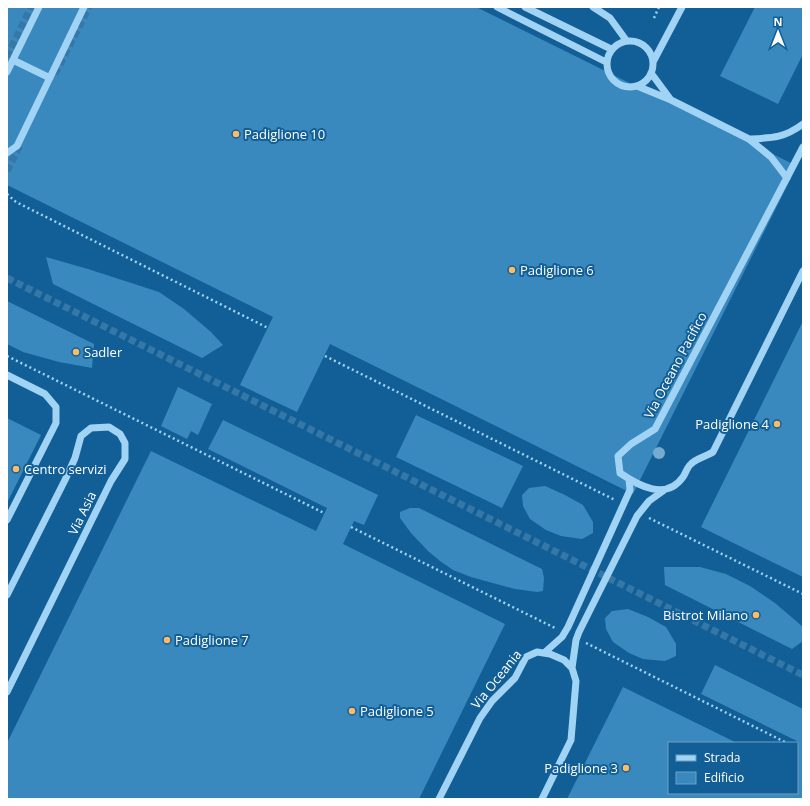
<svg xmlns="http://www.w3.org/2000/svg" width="810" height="806" font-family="'Open Sans',sans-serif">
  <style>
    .building { fill: #3989bf }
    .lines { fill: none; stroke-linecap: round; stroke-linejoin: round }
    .minor-tunnel { stroke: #3577a6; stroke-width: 7; stroke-dasharray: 7 3.5; stroke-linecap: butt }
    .path { stroke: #a1d3f4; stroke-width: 2.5; stroke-dasharray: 2 3; stroke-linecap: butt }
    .minor { stroke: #a1d3f4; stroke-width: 7 }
    .tree { fill: #76abcf }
    .poi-dot { fill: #ffbb63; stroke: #115f96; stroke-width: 1.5 }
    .labels { text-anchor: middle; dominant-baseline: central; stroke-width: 4; stroke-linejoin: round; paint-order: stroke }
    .poi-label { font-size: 13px; fill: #fff; stroke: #115f96; text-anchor: start }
    .street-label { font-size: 13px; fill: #fff; stroke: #115f96 }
  </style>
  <rect width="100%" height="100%" fill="#115f96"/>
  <path class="building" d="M 7,7 L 476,7 L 797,166 L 633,494 L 330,344 L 297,412 L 240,385 L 273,317 L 7,185 Z
    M 755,7 L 803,7 L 803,54 L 778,104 L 720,76 Z
    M 46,257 L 88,269 L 159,292 L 184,309 L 211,332 L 223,345 L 202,358 L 53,284 Z
    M 7,301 L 94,344 L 92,368 L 59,362 L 23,352 L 7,344 Z
    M 803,321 L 803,577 L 701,527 Z
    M 178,387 L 212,404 L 198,435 L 191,431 L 187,439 L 161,426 Z
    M 416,415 L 523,466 L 502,508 L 396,457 Z
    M 7,418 L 41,435 L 7,503 Z
    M 223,420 L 378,495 L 364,525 L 354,521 L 343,544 L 505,624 L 419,799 L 7,799 L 7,743 L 151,451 L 316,531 L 327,508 L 208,449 Z
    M 545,486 L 565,495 L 583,505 L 593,522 L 593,533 L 582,539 L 561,536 L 546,530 L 530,519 L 523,506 L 522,495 L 529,488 Z
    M 410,508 L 419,508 L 542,569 L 544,578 L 543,591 L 537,592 L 515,589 L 471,577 L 453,570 L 440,561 L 428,551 L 411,533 L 400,518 L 400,512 Z
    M 664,567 L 700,567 L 726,574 L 750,586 L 775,603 L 803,627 L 803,641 L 792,649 L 665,585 Z
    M 628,609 L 648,617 L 666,627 L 676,644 L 676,656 L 665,661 L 643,659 L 629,653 L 613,642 L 606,629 L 605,618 L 612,611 Z
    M 715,665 L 803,709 L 803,799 L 567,799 L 623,687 L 737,743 L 669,743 L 669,793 L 797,793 L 797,745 L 799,742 L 701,694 Z"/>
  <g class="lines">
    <path class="minor-tunnel" d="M 7,57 L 31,7
      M 55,74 L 89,7
      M 7,171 L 21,143
      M 7,278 L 803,675"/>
    <path class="path" d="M 654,18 L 659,7
      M 7,194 L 16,202 L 268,328
      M 7,356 L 324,513
      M 325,356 L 615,500
      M 649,518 L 803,594
      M 351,527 L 555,628
      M 586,643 L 787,743"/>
    <path class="minor" d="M 497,7 L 606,62
      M 525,7 L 611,49
      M 593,7 L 610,18 L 626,40
      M607 64a23 23 0 1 1 46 0a23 23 0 1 1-46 0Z
      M 13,60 L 50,78
      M 653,62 L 682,7
      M 7,72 L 39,7
      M 651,73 L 671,100
      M 637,86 L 671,100 L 749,139 L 771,157 L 787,178
      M 749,139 C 773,138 784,138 803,124
      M 803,147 L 655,429 L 631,444 L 618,456 L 620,473 C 639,486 666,501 683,477 C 686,473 687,467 691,464 C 695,459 707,456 713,452 L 803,271
      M 7,153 L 17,146 L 84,7
      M 7,375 L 45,394 L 56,407 L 56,423 L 7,520
      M 7,595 L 65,480 L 75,458 L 81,436 L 91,428 L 109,427 L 120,434 L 125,443 L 125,459 L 111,481 L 7,692
      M 544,653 L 562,637 L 568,627 L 630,490 L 629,479
      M 572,668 L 576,640 L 579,632 L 637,516 L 649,501 L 663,491
      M 439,799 L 480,718 L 492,701 L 515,678 L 526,657 L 537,652 L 550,654 L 564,660 L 572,668 L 576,681 L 571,740 L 542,799"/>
  </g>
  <circle class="tree" cx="659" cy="453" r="6"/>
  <g class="poi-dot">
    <circle cx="236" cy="134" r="4"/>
    <circle cx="512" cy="270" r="4"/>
    <circle cx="76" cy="352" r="4"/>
    <circle cx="777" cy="424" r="4"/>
    <circle cx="16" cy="469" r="4"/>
    <circle cx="756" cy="615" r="4"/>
    <circle cx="167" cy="640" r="4"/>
    <circle cx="352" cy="711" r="4"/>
    <circle cx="626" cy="768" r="4"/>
  </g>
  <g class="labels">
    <g class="poi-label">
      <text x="244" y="134">Padiglione 10</text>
      <text x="520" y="270">Padiglione 6</text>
      <text x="84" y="352">Sadler</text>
      <text x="769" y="424" text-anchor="end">Padiglione 4</text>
      <text x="24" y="469">Centro servizi</text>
      <text x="748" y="615" text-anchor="end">Bistrot Milano</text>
      <text x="175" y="640">Padiglione 7</text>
      <text x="360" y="711">Padiglione 5</text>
      <text x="618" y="768" text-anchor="end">Padiglione 3</text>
    </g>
    <g class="street-label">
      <text transform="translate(675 365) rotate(-62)">Via Oceano Pacifico</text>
      <text transform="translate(82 513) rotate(-64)">Via Asia</text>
      <text transform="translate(496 679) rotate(-51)">Via Oceania</text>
    </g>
  </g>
  <rect width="810" height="806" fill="none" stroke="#ffffff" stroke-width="16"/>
  <rect x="668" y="742" width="130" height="52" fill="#115f96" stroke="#709fc0"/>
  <rect x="676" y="755" width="20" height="6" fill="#a1d3f4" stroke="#709fc0"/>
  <text x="704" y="762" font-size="12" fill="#ffffff">Strada</text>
  <rect x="676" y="772" width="20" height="12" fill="#3989bf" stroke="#709fc0"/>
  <text x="704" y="782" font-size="12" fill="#ffffff">Edificio</text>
  <g transform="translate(778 32)" stroke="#115f96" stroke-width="3" paint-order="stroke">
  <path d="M0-3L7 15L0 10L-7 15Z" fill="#ffffff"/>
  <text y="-6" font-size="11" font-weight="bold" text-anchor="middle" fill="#ffffff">N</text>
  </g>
</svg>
